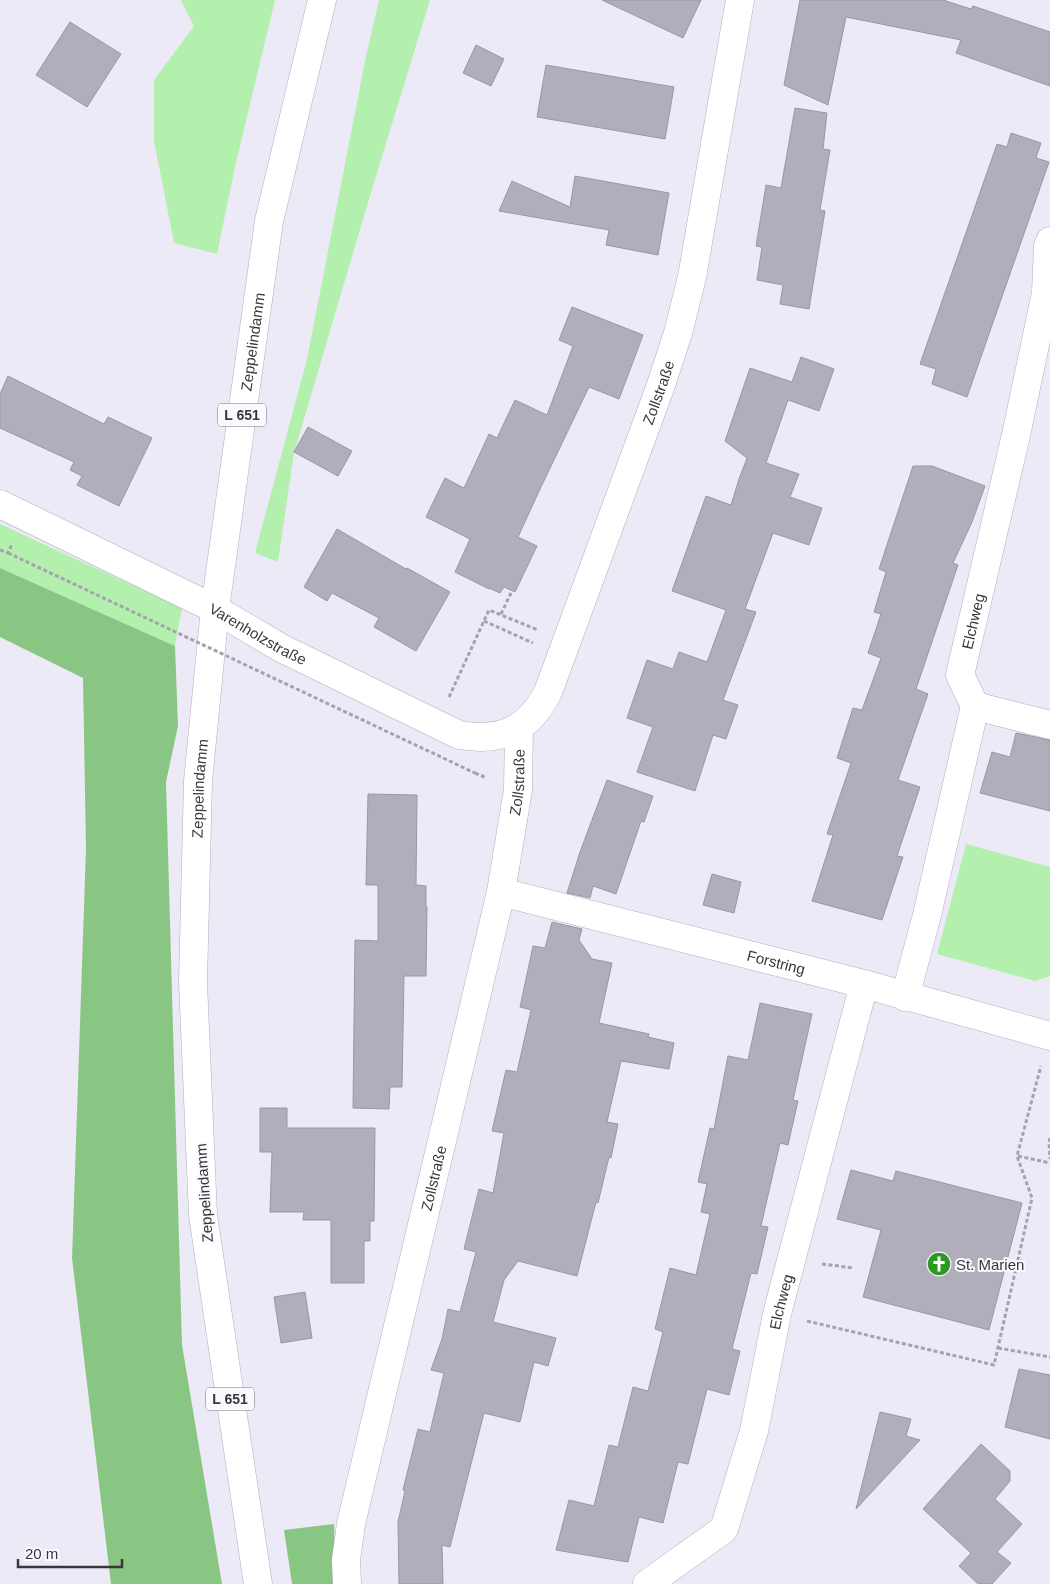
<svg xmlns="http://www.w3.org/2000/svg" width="1050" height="1584" font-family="Arial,sans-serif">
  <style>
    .green { fill: #b4f0ad }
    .forest { fill: #8ac683 }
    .building { fill: #b1adbb; stroke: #9a97a4 }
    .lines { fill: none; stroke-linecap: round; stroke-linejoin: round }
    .minor-casing { stroke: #b1aebb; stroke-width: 29 }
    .major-casing { stroke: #b1aebb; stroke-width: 29 }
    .path { stroke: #a4a2ac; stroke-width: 3; stroke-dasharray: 4 2.5; stroke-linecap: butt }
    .minor { stroke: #fff; stroke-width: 28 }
    .major { stroke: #fff; stroke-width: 28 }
    .path-bridge { stroke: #a4a2ac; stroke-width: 3; stroke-dasharray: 4 2.5; stroke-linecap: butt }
    .labels { text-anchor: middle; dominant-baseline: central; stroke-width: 4; stroke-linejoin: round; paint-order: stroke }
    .shield { fill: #faf9fe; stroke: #727176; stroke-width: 1 }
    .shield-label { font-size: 14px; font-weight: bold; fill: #38373c }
    .street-label { font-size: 15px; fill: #38373c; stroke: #faf9fe }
    .poi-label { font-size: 15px; fill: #38373c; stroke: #faf9fe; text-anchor: start }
  </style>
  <rect width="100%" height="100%" fill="#edeaf8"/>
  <path class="green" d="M 181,0 L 275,0 L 235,167 L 217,254 L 174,243 L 154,141 L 154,80 L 194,26 Z
    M 379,0 L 430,0 L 369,199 L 294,453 L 278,562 L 255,553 L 307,359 L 366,56 Z
    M 0,524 L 182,608 L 175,646 L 0,568 Z
    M 966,844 L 1050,867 L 1050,976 L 1035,981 L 937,954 Z"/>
  <path class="forest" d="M 0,568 L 175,646 L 178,726 L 166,782 L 182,1345 L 222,1584 L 111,1584 L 72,1258 L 86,848 L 83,678 L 0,637 Z
    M 334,1524 L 336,1584 L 292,1584 L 284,1530 Z"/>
  <path class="building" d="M 602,0 L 701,0 L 683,38 Z
    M 800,0 L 943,0 L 971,9 L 973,6 L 1050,32 L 1050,86 L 956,53 L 961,40 L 846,17 L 828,105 L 784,85 Z
    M 70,22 L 121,54 L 87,107 L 36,75 Z
    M 476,45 L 504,59 L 491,86 L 463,73 Z
    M 546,65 L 674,87 L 665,139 L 537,117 Z
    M 795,108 L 827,113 L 823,149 L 830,150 L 820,210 L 825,211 L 809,309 L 780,304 L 783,285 L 757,280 L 762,247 L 756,246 L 766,185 L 781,188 Z
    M 1011,133 L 1041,143 L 1036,158 L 1049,162 L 967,397 L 932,384 L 936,369 L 920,364 L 997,144 L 1007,147 Z
    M 575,176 L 669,193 L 658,255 L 606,245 L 609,230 L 499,211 L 512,181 L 570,207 Z
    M 572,307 L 643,335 L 619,399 L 589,387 L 540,489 L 518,537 L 537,546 L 515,592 L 504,587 L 500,593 L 489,588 L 489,589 L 455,572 L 470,539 L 426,517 L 445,478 L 464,488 L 489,434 L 497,438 L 515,400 L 547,415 L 573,346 L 559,340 Z
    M 801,357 L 834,369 L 819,411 L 788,400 L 766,463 L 799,474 L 790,497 L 822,508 L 809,545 L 773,533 L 745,609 L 756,612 L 723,700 L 738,705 L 726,739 L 713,735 L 695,791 L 637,772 L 653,727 L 627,718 L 647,660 L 673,669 L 679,652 L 707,662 L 726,610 L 672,591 L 706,496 L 731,505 L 739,479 L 747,458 L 725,441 L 750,368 L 792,382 Z
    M 8,376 L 104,424 L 108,417 L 152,438 L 119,506 L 77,485 L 82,476 L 70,470 L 74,462 L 0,428 L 0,394 Z
    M 308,427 L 352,451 L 338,476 L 294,452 Z
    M 913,466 L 932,466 L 985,486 L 972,522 L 953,563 L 958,565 L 916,689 L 928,694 L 898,780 L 920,787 L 897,856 L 903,857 L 882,920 L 812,901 L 833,835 L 827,834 L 851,763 L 837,758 L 853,708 L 862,710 L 881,658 L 868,653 L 881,614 L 874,612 L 886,572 L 879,569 Z
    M 337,529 L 406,569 L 407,568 L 450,592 L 416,651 L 374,627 L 379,618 L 332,593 L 327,601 L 304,587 Z
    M 1016,733 L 1050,740 L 1050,811 L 980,793 L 992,752 L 1010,757 Z
    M 607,780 L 653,796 L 644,822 L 641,821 L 616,894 L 593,886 L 590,898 L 567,893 L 580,852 Z
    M 368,794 L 417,795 L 416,885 L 426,886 L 426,907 L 427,907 L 426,976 L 404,976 L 402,1087 L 390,1087 L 389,1109 L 353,1108 L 355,940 L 378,941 L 378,885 L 366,885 Z
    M 712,874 L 741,882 L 734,913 L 703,905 Z
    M 552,922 L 582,929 L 579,940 L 592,959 L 612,963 L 599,1023 L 649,1034 L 648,1037 L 674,1043 L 669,1069 L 621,1061 L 607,1122 L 618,1124 L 611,1158 L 609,1157 L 598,1203 L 596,1202 L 577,1276 L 518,1261 L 504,1280 L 493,1322 L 556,1338 L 548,1366 L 534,1362 L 520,1422 L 484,1413 L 450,1547 L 442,1545 L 443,1584 L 399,1584 L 398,1522 L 405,1491 L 403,1490 L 418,1429 L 430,1432 L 444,1373 L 431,1370 L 442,1339 L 448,1309 L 460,1312 L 476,1252 L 464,1249 L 479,1189 L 493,1193 L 504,1133 L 492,1131 L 506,1070 L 517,1072 L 531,1010 L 520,1007 L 533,946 L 545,948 Z
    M 760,1003 L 812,1014 L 793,1100 L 798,1101 L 788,1145 L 780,1143 L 761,1226 L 768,1227 L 757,1274 L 751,1273 L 732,1349 L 740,1351 L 729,1395 L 707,1389 L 688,1464 L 678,1462 L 663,1523 L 639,1517 L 628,1562 L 556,1550 L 569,1500 L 594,1506 L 609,1445 L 618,1447 L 633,1387 L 648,1391 L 663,1332 L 655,1329 L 670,1268 L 696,1275 L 710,1214 L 701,1212 L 707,1184 L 698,1182 L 710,1128 L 714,1129 L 728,1056 L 748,1060 Z
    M 260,1108 L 287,1108 L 287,1128 L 375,1128 L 374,1221 L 370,1221 L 370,1241 L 364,1241 L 364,1283 L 331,1283 L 331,1220 L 303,1220 L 304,1212 L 270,1212 L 272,1152 L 260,1152 Z
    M 851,1170 L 893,1181 L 896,1171 L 1022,1203 L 989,1330 L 863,1297 L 881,1230 L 837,1219 Z
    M 305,1292 L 312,1338 L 281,1343 L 274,1297 Z
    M 1019,1369 L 1050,1375 L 1050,1439 L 1005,1427 Z
    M 880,1412 L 911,1419 L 906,1436 L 920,1440 L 856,1509 Z
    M 981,1444 L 1010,1471 L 1010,1481 L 995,1499 L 1022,1524 L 997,1552 L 1011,1563 L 992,1584 L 978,1584 L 959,1566 L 971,1553 L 923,1509 Z"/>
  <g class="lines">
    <g class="minor-casing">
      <g id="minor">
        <path id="s1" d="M 0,504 L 215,609 L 281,648 L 459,735 C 501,742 528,731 548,692 L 661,385 L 678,333 L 692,277 L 740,0"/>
        <path d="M 975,706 L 1050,725"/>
        <path id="s2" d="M 501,892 L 864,984 L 1050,1036"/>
        <path id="s3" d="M 905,997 L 927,915 L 975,706 L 960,675 L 1016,435 L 1046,293 L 1048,246 L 1050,241"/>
        <path id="s4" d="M 347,1584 L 346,1560 L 351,1524 L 501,892 L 518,790 L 519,727"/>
        <path id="s5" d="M 647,1584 L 724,1529 L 754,1431 L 777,1314 L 864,984"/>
      </g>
    </g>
    <g class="major-casing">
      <g id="major">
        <path id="s6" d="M 258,1584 L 203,1215 L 193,982 L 198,781 L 215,609 L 269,221 L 322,0"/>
      </g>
    </g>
    <path class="path" d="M 0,550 L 8,553 L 12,544
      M 501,614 L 511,593
      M 484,621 L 533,643
      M 449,697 L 489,610 L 538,630
      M 475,773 L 487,778
      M 1050,1138 L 1049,1143 L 1050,1159
      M 1018,1156 L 1050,1163
      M 822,1264 L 854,1268
      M 807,1321 L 994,1365 L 1032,1198 L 1017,1156 L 1041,1066
      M 998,1348 L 1050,1357"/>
    <use href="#minor" class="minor"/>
    <use href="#major" class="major"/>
    <path class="path-bridge" d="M 8,553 L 475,773"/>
  </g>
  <defs>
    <g id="church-disc" transform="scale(1.25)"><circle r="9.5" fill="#2d9924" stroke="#faf9fe"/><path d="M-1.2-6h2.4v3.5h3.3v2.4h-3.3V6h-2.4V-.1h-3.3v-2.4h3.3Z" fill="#fff"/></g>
  </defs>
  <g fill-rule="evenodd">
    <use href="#church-disc" x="939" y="1264"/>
  </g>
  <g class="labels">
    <g class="shield">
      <rect x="218" y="403.5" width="48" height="23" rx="4"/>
      <rect x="206" y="1387.5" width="48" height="23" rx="4"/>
    </g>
    <g class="shield-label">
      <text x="242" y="415">L 651</text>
      <text x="230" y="1399">L 651</text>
    </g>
    <g class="street-label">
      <text stroke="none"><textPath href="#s6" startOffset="1250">Zeppelindamm</textPath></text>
      <text stroke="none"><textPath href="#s1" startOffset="941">Zollstraße</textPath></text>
      <text stroke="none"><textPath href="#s3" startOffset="389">Elchweg</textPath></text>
      <text stroke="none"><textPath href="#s1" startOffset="289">Varenholzstraße</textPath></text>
      <text stroke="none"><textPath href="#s4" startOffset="821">Zollstraße</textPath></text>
      <text stroke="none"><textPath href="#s6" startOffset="800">Zeppelindamm</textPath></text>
      <text stroke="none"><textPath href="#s2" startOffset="284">Forstring</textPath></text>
      <text stroke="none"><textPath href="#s4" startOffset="416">Zollstraße</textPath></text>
      <text transform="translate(204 1193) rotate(-94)">Zeppelindamm</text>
      <text stroke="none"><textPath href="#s5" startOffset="329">Elchweg</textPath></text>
    </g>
    <g class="poi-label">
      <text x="956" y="1264">St. Marien</text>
    </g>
  </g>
  <path d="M18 1559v8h104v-8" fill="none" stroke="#38373c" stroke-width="2.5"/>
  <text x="25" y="1559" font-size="15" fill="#38373c" stroke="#faf9fe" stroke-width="4" paint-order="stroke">20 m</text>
</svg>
